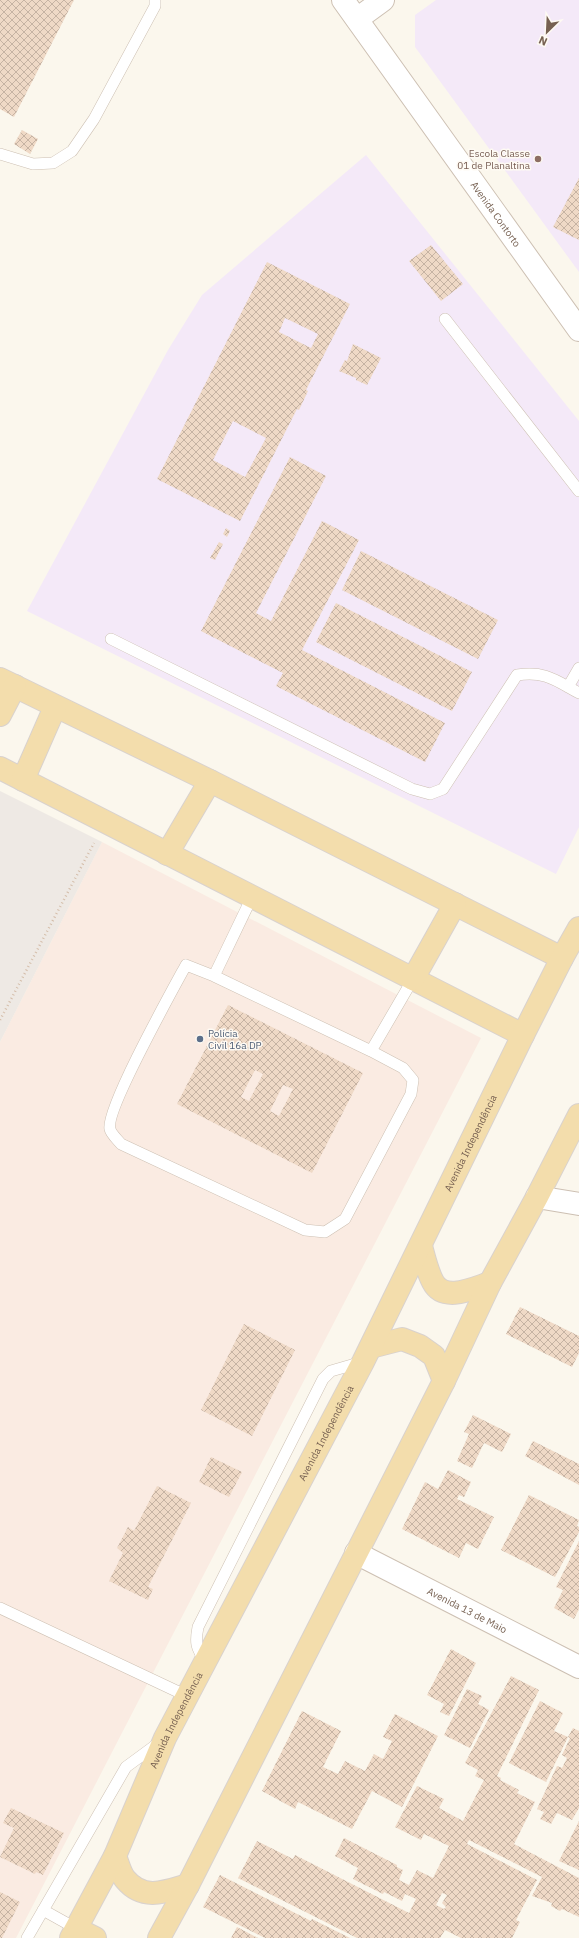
<svg xmlns="http://www.w3.org/2000/svg" width="579" height="1938" font-family="'IBM Plex Sans',sans-serif">
  <style>
    .commercial { fill: #faebe2 }
    .industrial { fill: #eee9e4 }
    .education { fill: #f4e9f8 }
    .building { fill: url(#building-cross-hatch); fill-rule: evenodd }
    .lines { fill: none; stroke-linecap: round; stroke-linejoin: round }
    .service-casing { stroke: #cdc0b3; stroke-width: 12 }
    .minor-casing { stroke: #cdc0b3; stroke-width: 24 }
    .tertiary-casing { stroke: #cdc0b3; stroke-width: 24 }
    .primary-casing { stroke: #d9d2ce; stroke-width: 24 }
    .path { stroke: #d4bda9; stroke-width: 2.5; stroke-dasharray: 1 3; stroke-linecap: butt }
    .service { stroke: #fff; stroke-width: 11 }
    .minor { stroke: #fff; stroke-width: 22 }
    .tertiary { stroke: #fff; stroke-width: 22 }
    .primary { stroke: #f3ddac; stroke-width: 22 }
    .education-dot { fill: #8d6e63; stroke: #fefaf3; stroke-width: 1.5 }
    .service-dot { fill: #5c6f8a; stroke: #fefaf3; stroke-width: 1.5 }
    .labels { text-anchor: middle; dominant-baseline: central; stroke-width: 3; stroke-linejoin: round; paint-order: stroke }
    .education-label { font-size: 10px; fill: #785e54; stroke: #fefaf3; text-anchor: end }
    .street-label { font-size: 10px; fill: #766051; stroke: #fefaf3 }
    .service-label { font-size: 10px; fill: #4e5e75; stroke: #fefaf3; text-anchor: start }
  </style>
  <defs>
    <pattern id="building-cross-hatch" width="8" height="8" patternUnits="userSpaceOnUse"><rect width="8" height="8" fill="#efd9c6"/><path d="M0 0l8 8M0 8l8-8" fill="none" stroke="#c6b3a3"/></pattern>
  </defs>
  <rect width="100%" height="100%" fill="#fbf7ed"/>
  <path class="commercial" d="M 102,842 L 481,1038 L 16,1938 L 0,1938 L 0,1042 Z"/>
  <path class="industrial" d="M 0,791 L 102,842 L 0,1042 Z"/>
  <path class="education" d="M 436,0 L 579,0 L 579,272 L 415,47 L 415,15 Z
    M 366,155 L 579,421 L 579,827 L 556,874 L 27,611 L 168,350 L 202,295 Z"/>
  <path class="building" d="M 0,0 L 74,0 L 14,117 L 0,109 Z
    M 22,130 L 38,139 L 30,154 L 14,144 Z
    M 579,178 L 579,240 L 553,227 Z
    M 431,245 L 463,284 L 441,301 L 409,261 Z
    M 267,262 L 350,304 L 306,390 L 308,391 L 299,410 L 297,409 L 240,521 L 157,479 ZM 285,318 L 318,334 L 311,348 L 279,332 ZM 233,421 L 266,438 L 245,477 L 213,460 Z
    M 353,344 L 381,358 L 367,385 L 356,380 L 356,378 L 339,371 L 345,360 L 347,361 Z
    M 290,457 L 326,476 L 256,613 L 271,621 L 322,521 L 359,540 L 302,650 L 445,723 L 425,762 L 276,686 L 283,673 L 201,631 Z
    M 226,528 L 230,531 L 227,537 L 223,534 Z
    M 219,542 L 223,544 L 215,560 L 210,558 Z
    M 361,551 L 498,620 L 478,659 L 342,590 Z
    M 336,603 L 472,672 L 452,711 L 316,642 Z
    M 228,1005 L 363,1073 L 312,1173 L 177,1104 ZM 255,1070 L 263,1074 L 249,1101 L 241,1097 ZM 283,1085 L 293,1089 L 279,1116 L 270,1111 Z
    M 520,1307 L 579,1336 L 579,1353 L 572,1367 L 506,1334 Z
    M 244,1324 L 295,1350 L 252,1436 L 201,1410 Z
    M 473,1415 L 511,1434 L 502,1452 L 484,1443 L 472,1468 L 457,1461 L 469,1434 L 464,1432 Z
    M 533,1441 L 579,1464 L 579,1485 L 525,1456 Z
    M 211,1457 L 242,1472 L 229,1497 L 199,1482 Z
    M 448,1470 L 471,1482 L 464,1497 L 459,1495 L 457,1499 L 494,1517 L 478,1549 L 466,1543 L 459,1558 L 402,1529 L 425,1482 L 438,1489 Z
    M 157,1486 L 191,1503 L 148,1587 L 153,1589 L 148,1600 L 109,1581 L 123,1553 L 117,1548 L 128,1527 L 134,1531 Z
    M 529,1495 L 579,1520 L 577,1526 L 579,1527 L 579,1532 L 555,1577 L 501,1550 Z
    M 579,1541 L 579,1609 L 574,1619 L 554,1608 L 563,1590 L 556,1587 Z
    M 451,1649 L 476,1663 L 449,1716 L 440,1712 L 444,1704 L 427,1695 Z
    M 511,1676 L 539,1690 L 497,1776 L 501,1778 L 500,1780 L 519,1790 L 517,1793 L 535,1802 L 514,1844 L 579,1878 L 579,1917 L 562,1909 L 560,1911 L 551,1906 L 552,1903 L 532,1896 L 542,1877 L 469,1840 L 467,1844 L 537,1880 L 516,1920 L 520,1922 L 512,1938 L 461,1938 L 445,1930 L 440,1938 L 357,1938 L 238,1878 L 257,1841 L 293,1859 L 295,1855 L 409,1913 L 416,1899 L 405,1894 L 402,1901 L 384,1892 L 383,1894 L 353,1879 L 358,1868 L 335,1856 L 344,1838 L 397,1865 L 397,1867 L 403,1870 L 399,1880 L 409,1885 L 417,1870 L 433,1878 L 449,1846 L 424,1834 L 421,1840 L 395,1827 L 417,1786 L 444,1799 L 439,1808 L 463,1821 L 484,1780 L 475,1776 L 478,1770 L 465,1763 ZM 442,1893 L 447,1895 L 442,1903 L 446,1907 L 444,1909 L 436,1905 Z
    M 467,1689 L 482,1696 L 478,1704 L 489,1710 L 470,1748 L 444,1735 Z
    M 540,1701 L 563,1713 L 554,1731 L 568,1737 L 546,1782 L 509,1763 Z
    M 302,1711 L 341,1731 L 323,1767 L 338,1774 L 345,1761 L 365,1771 L 374,1754 L 383,1759 L 392,1741 L 383,1737 L 395,1714 L 438,1736 L 402,1807 L 372,1791 L 352,1829 L 298,1802 L 295,1809 L 262,1791 Z
    M 573,1728 L 579,1731 L 579,1808 L 572,1820 L 557,1813 L 551,1824 L 540,1819 L 544,1812 L 537,1809 L 557,1766 L 562,1768 L 567,1758 L 562,1755 L 570,1738 L 568,1737 Z
    M 11,1808 L 64,1833 L 43,1875 L 36,1872 L 35,1874 L 0,1857 L 14,1828 L 3,1823 Z
    M 579,1821 L 579,1870 L 559,1861 Z
    M 220,1875 L 311,1921 L 312,1919 L 350,1938 L 265,1938 L 203,1907 Z
    M 0,1892 L 20,1902 L 2,1938 L 0,1938 Z
    M 237,1927 L 258,1938 L 231,1938 Z"/>
  <g class="lines">
    <g class="service-casing">
      <path id="service" d="M 0,154 L 33,164 L 53,163 L 72,151 L 94,119 L 155,6 L 155,0
        M 445,319 L 579,491
        M 111,639 L 412,789 L 430,794 L 443,789 L 517,675 C 546,671 555,680 579,693
        M 568,687 L 579,668
        M 186,965 L 214,976 L 371,1051 L 403,1068 L 413,1080 L 411,1094 L 345,1219 L 325,1232 L 305,1230 L 121,1144 C 118,1140 111,1134 110,1129 C 105,1111 173,989 186,965 Z
        M 214,976 L 252,897
        M 371,1051 L 413,979
        M 0,1608 L 187,1696
        M 205,1661 C 196,1647 195,1643 198,1627 L 323,1379 L 331,1371 L 362,1362
        M 43,1910 L 77,1929
        M 27,1938 L 126,1767 L 160,1742"/>
    </g>
    <g class="minor-casing">
      <g id="minor">
        <path id="s1" d="M 343,0 L 579,330"/>
        <path d="M 357,19 L 383,0"/>
        <path id="s2" d="M 356,1553 L 579,1667"/>
      </g>
    </g>
    <g class="tertiary-casing">
      <path id="tertiary" d="M 537,1197 L 579,1204"/>
    </g>
    <g class="primary-casing">
      <g id="primary">
        <path d="M 0,679 L 210,781 L 562,958"/>
        <path d="M 0,715 L 15,686"/>
        <path d="M 0,768 L 523,1035"/>
        <path d="M 23,780 L 55,707"/>
        <path d="M 167,854 L 210,781"/>
        <path d="M 413,979 L 455,904"/>
        <path d="M 421,1246 C 424,1257 427,1271 433,1282 C 444,1303 474,1288 490,1283"/>
        <path d="M 371,1347 L 402,1339 L 420,1346 L 434,1356 L 444,1381"/>
        <path d="M 115,1856 C 118,1863 120,1873 125,1879 C 143,1901 165,1892 188,1885"/>
        <path d="M 77,1929 L 95,1938"/>
        <path id="s3" d="M 71,1938 L 115,1856 L 165,1738 L 363,1362 L 523,1035 L 562,958 L 579,928"/>
        <path d="M 159,1938 L 188,1885 L 444,1381 L 490,1283 L 537,1197 L 579,1115"/>
      </g>
    </g>
    <path class="path" d="M 0,1020 L 94,843"/>
    <use href="#service" class="service"/>
    <use href="#minor" class="minor"/>
    <use href="#tertiary" class="tertiary"/>
    <use href="#primary" class="primary"/>
  </g>
  <circle class="education-dot" cx="538" cy="159" r="4"/>
  <circle class="service-dot" cx="200" cy="1039" r="4"/>
  <g class="labels">
    <g class="education-label">
      <text x="530" y="153">Escola Classe<tspan x="530" dy="12">01 de Planaltina</tspan></text>
    </g>
    <g class="street-label">
      <text stroke="none"><textPath href="#s1" startOffset="263">Avenida Contorto</textPath></text>
      <text stroke="none"><textPath href="#s3" startOffset="890">Avenida Independência</textPath></text>
      <text stroke="none"><textPath href="#s3" startOffset="566">Avenida Independência</textPath></text>
      <text stroke="none"><textPath href="#s2" startOffset="125">Avenida 13 de Maio</textPath></text>
      <text stroke="none"><textPath href="#s3" startOffset="242">Avenida Independência</textPath></text>
    </g>
    <g class="service-label">
      <text x="208" y="1033">Polícia<tspan x="208" dy="12">Civil 16a DP</tspan></text>
    </g>
  </g>
  <g transform="translate(547 32) rotate(204)" stroke="#fefaf3" stroke-width="3" paint-order="stroke">
  <path d="M0-3L7 15L0 10L-7 15Z" fill="#766051"/>
  <text y="-6" font-size="11" font-weight="bold" text-anchor="middle" fill="#766051">N</text>
  </g>
</svg>
